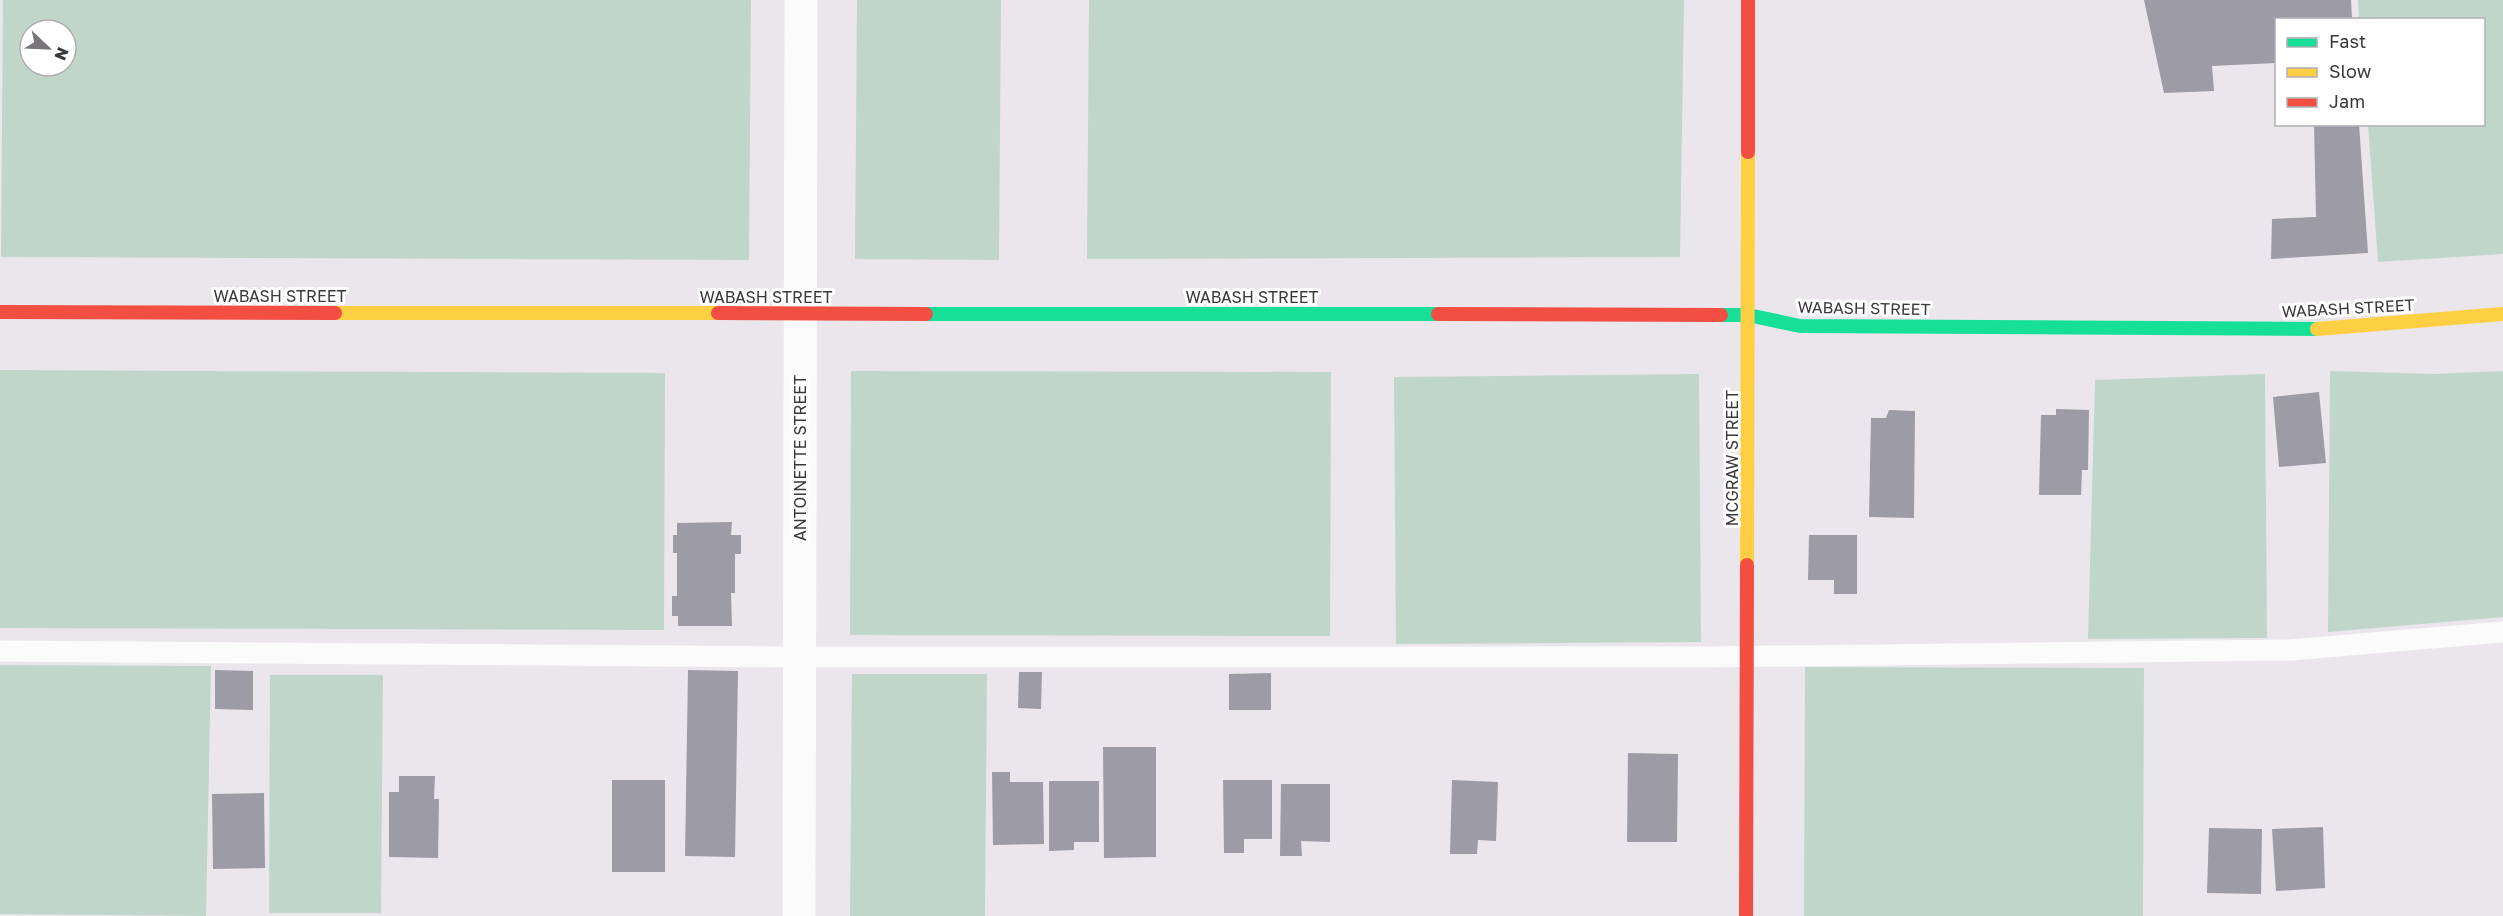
<svg xmlns="http://www.w3.org/2000/svg" width="2503" height="916" font-family="'Golos Text',sans-serif">
  <style>
    .green { fill: #c1d6ca; fill-rule: evenodd }
    .building { fill: #9d9ba6 }
    .lines { fill: none; stroke-linecap: round; stroke-linejoin: round }
    .lane { stroke: #fcfbfc; stroke-width: 21 }
    .street { stroke: #fcfbfc; stroke-width: 33 }
    .fast { stroke: #16e098; stroke-width: 14 }
    .slow { stroke: #ffcf43; stroke-width: 14 }
    .jam { stroke: #f24e42; stroke-width: 14 }
    .labels { text-anchor: middle; dominant-baseline: central; stroke-width: 6; stroke-linejoin: round; paint-order: stroke }
    .street-label { font-size: 16px; fill: #3b383c; stroke: #fff }
  </style>
  <rect width="100%" height="100%" fill="#ebe6ec"/>
  <path class="green" d="M 3,0 L 751,0 L 749,260 L 1,257 ZM 30,30 L 66,30 L 66,66 L 30,66 Z
    M 857,0 L 1001,0 L 999,260 L 855,259 Z
    M 1089,0 L 1684,0 L 1680,257 L 1087,259 Z
    M 2358,0 L 2503,0 L 2503,254 L 2378,262 L 2368,125 L 2484,124 L 2484,20 L 2359,19 Z
    M 0,370 L 665,373 L 664,630 L 0,628 Z
    M 851,371 L 1331,372 L 1330,636 L 850,635 Z
    M 2330,371 L 2434,374 L 2503,371 L 2503,617 L 2328,632 Z
    M 1699,374 L 1701,642 L 1396,644 L 1394,377 Z
    M 2265,374 L 2267,638 L 2088,639 L 2095,380 Z
    M 0,665 L 211,666 L 206,916 L 0,914 Z
    M 1805,667 L 2144,668 L 2143,916 L 1804,916 Z
    M 852,674 L 987,674 L 985,916 L 850,916 Z
    M 270,675 L 383,675 L 381,913 L 269,913 Z"/>
  <path class="building" d="M 2144,0 L 2351,0 L 2352,20 L 2276,20 L 2276,63 L 2212,66 L 2214,91 L 2164,93 Z
    M 2314,124 L 2359,124 L 2368,253 L 2271,259 L 2272,219 L 2316,217 Z
    M 2319,392 L 2326,463 L 2279,467 L 2273,397 Z
    M 2056,409 L 2089,410 L 2088,470 L 2082,470 L 2081,495 L 2039,495 L 2041,415 L 2056,415 Z
    M 1889,410 L 1915,411 L 1914,518 L 1869,517 L 1871,418 L 1886,418 Z
    M 732,522 L 731,535 L 741,535 L 741,554 L 735,554 L 735,593 L 731,593 L 732,626 L 678,626 L 678,616 L 672,616 L 672,596 L 677,596 L 677,553 L 673,553 L 673,535 L 677,535 L 677,523 Z
    M 1809,535 L 1857,535 L 1857,594 L 1834,594 L 1834,580 L 1808,580 Z
    M 215,670 L 253,671 L 253,710 L 215,709 Z
    M 688,670 L 738,671 L 735,857 L 685,856 Z
    M 1019,672 L 1042,672 L 1041,709 L 1018,708 Z
    M 1271,673 L 1271,710 L 1229,710 L 1229,674 Z
    M 1103,747 L 1156,747 L 1156,857 L 1104,858 Z
    M 1628,753 L 1678,754 L 1677,842 L 1627,842 Z
    M 992,772 L 1010,772 L 1010,782 L 1043,782 L 1044,844 L 993,845 Z
    M 399,776 L 435,776 L 434,799 L 439,799 L 438,858 L 389,857 L 389,792 L 399,792 Z
    M 612,780 L 665,780 L 665,872 L 612,872 Z
    M 1223,780 L 1272,780 L 1272,839 L 1244,839 L 1244,853 L 1224,853 Z
    M 1452,780 L 1498,782 L 1496,841 L 1478,840 L 1477,854 L 1450,854 Z
    M 1049,781 L 1099,781 L 1099,842 L 1074,842 L 1074,850 L 1049,851 Z
    M 1281,784 L 1330,784 L 1330,842 L 1301,841 L 1302,856 L 1280,856 Z
    M 264,793 L 265,868 L 213,869 L 212,794 Z
    M 2323,827 L 2325,888 L 2276,891 L 2272,829 Z
    M 2209,828 L 2262,829 L 2261,894 L 2207,893 Z"/>
  <g class="lines">
    <path class="lane" d="M 0,651 L 800,657 L 1705,657 L 2290,650 L 2503,632"/>
    <path class="street" d="M 799,916 L 801,0"/>
    <path class="fast" d="M 926,314 L 1438,314
      M 1721,315 L 1748,315 L 1800,326 L 2317,329"/>
    <path class="slow" d="M 335,313 L 718,313
      M 2317,329 L 2503,314
      M 1747,565 L 1748,152"/>
    <path class="jam" d="M 1748,152 L 1748,0
      M 0,312 L 335,313
      M 718,313 L 926,314
      M 1438,314 L 1721,315
      M 1746,916 L 1747,565"/>
  </g>
  <g class="labels">
    <g class="street-label">
      <text x="280" y="296">WABASH STREET</text>
      <text x="766" y="297">WABASH STREET</text>
      <text x="1252" y="297">WABASH STREET</text>
      <text transform="translate(1864 308) rotate(1)">WABASH STREET</text>
      <text transform="translate(2348 308) rotate(-3)">WABASH STREET</text>
      <text transform="translate(800 458) rotate(-90)">ANTOINETTE STREET</text>
      <text transform="translate(1732 458) rotate(-90)">MCGRAW STREET</text>
    </g>
  </g>
  <rect x="2275" y="18" width="210" height="108" fill="#ffffff" stroke="#b1afb1" stroke-width="1.5"/>
  <rect x="2287" y="38" width="30" height="9" fill="#16e098" stroke="#b1afb1" stroke-width="1.5"/>
  <text x="2329" y="48" font-size="18" fill="#3b383c">Fast</text>
  <rect x="2287" y="68" width="30" height="9" fill="#ffcf43" stroke="#b1afb1" stroke-width="1.5"/>
  <text x="2329" y="78" font-size="18" fill="#3b383c">Slow</text>
  <rect x="2287" y="98" width="30" height="9" fill="#f24e42" stroke="#b1afb1" stroke-width="1.5"/>
  <text x="2329" y="108" font-size="18" fill="#3b383c">Jam</text>
  <g transform="translate(48 48) rotate(113)"><circle r="28" fill="#ffffff" stroke="#b1afb1" stroke-width="1.5"/>
  <path d="M0-4.5L10 22L0 15L-10 22Z" fill="#79757a"/>
  <text y="-9" font-size="16" font-weight="bold" text-anchor="middle" fill="#3b383c">N</text>
  </g>
</svg>
